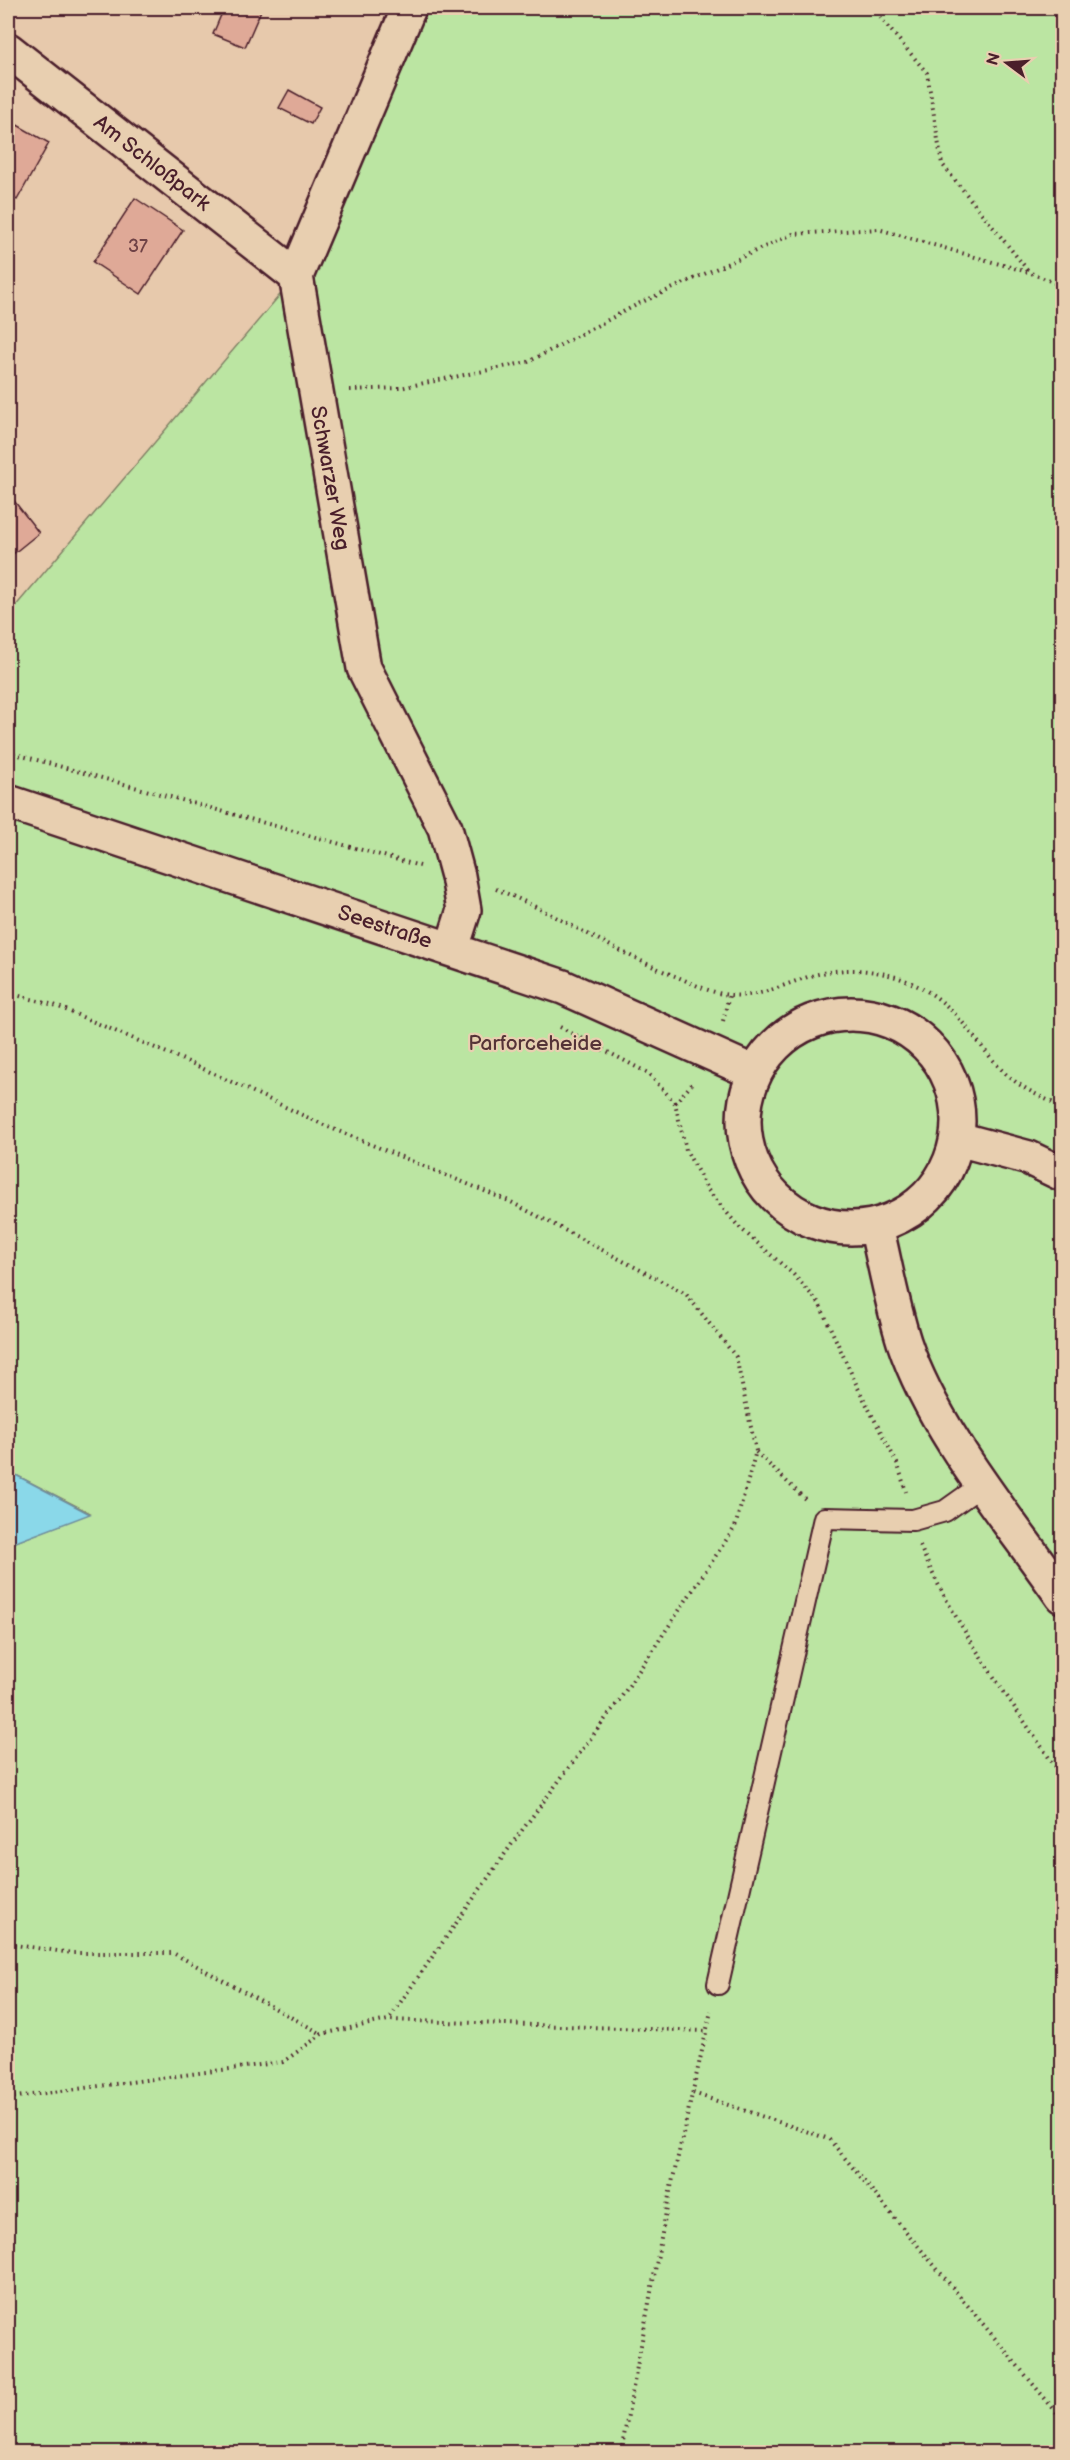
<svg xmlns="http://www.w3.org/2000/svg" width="1070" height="2460" font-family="'Balsamiq Sans',sans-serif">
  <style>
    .green { fill: #bbe5a2; stroke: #828266; stroke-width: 1.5 }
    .water { fill: #8ad8e9; stroke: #708e9d; stroke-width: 1.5 }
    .building { fill: #dfa997; stroke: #4a1f2b; stroke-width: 1.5 }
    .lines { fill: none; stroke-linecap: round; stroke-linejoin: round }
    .lane-casing { stroke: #4a1f2b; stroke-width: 24 }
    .street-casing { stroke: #4a1f2b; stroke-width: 38 }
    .secondary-casing { stroke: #4a1f2b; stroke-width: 38 }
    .path { stroke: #4a1f2b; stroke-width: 4; stroke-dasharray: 1.5 4.5; stroke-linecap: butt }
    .lane { stroke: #e8cfb0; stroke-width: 20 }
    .street { stroke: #e8cfb0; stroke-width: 33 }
    .secondary { stroke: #e8cfb0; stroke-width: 33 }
    .labels { text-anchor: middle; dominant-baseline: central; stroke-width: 4.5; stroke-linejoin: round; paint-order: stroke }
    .number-label { font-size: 18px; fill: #6f4246 }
    .street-label { font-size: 21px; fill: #4a1f2b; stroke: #e8cfb0 }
    .park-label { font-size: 21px; fill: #553337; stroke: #e8cfb0 }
  </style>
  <rect width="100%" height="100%" fill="#e7c9ac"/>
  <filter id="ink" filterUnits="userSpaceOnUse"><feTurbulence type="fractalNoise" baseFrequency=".0167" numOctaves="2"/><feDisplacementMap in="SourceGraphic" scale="12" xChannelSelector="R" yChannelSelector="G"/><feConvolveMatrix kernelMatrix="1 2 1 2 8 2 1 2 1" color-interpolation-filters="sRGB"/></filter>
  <g filter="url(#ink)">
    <path class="green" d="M 409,8 L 1062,8 L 1062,2452 L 8,2452 L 8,1545 L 90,1513 L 8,1471 L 8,615 L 296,276 Z"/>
    <path class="water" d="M 8,1471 L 90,1514 L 8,1545 Z"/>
    <path class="building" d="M 224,8 L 262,8 L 245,47 L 213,34 Z
      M 289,90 L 320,107 L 311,124 L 279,108 Z
      M 12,122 L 49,143 L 17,200 L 8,194 L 8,129 Z
      M 135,198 L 183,230 L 141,294 L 93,262 Z
      M 8,493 L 39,533 L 8,558 Z"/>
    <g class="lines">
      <g class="lane-casing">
        <path id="lane" d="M 718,1984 L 824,1518 L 913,1520 L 945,1511 L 983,1484"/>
      </g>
      <g class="street-casing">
        <path id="street" d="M 409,8 L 296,276 L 364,668 L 445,828 L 458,876 L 464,910 L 452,948
          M 8,50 L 296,276"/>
      </g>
      <g class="secondary-casing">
        <path id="secondary" d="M 8,802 L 563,987 L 755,1073
          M744 1121a107 107 0 1 1 214 0a107 107 0 1 1-214 0Z
          M 958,1139 L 1029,1158 L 1062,1174
          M 876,1226 C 885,1264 892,1304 904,1342 C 933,1430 1009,1520 1062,1596"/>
      </g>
      <path class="path" d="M 872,8 L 927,73 L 942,164 L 1030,273
        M 350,390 L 400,388 L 528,362 L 640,303 L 793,234 L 878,229 L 1031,273 L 1062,286
        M 8,752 L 420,866
        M 496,889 C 557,914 613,951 675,976 C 692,983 712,994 731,995 C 758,998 780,986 805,978 C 838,966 875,968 907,981 C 953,1000 967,1031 998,1066 C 1016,1086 1039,1096 1062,1107
        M 8,993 L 54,1005 L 193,1064 L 326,1126 L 509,1201 L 686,1294 L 736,1357 L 756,1451 L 735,1527 L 618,1702 L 514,1841 L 388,2020
        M 723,1021 L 729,995
        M 560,1027 L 648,1073 L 675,1103 L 686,1150 L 707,1189 L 739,1227 L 793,1274 L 819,1303 L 858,1388 L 898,1465 L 906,1492
        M 675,1103 L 692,1084
        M 756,1452 L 805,1499
        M 920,1546 C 955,1628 1013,1703 1062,1777
        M 8,1944 L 72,1953 L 173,1953 L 322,2034
        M 693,2093 L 829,2139 L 1062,2419
        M 8,2098 L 283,2062 L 322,2034 L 388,2020 L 707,2031
        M 621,2452 L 669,2196 L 711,2011"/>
      <use href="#lane" class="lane"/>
      <use href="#street" class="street"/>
      <use href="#secondary" class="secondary"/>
    </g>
  </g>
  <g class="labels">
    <g class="number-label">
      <text x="138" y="246">37</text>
    </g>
    <g class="street-label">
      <text transform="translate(152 163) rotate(38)">Am Schloßpark</text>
      <text transform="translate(330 478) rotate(80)">Schwarzer Weg</text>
      <text transform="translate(385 927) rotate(18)">Seestraße</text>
    </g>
    <g class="park-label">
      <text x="535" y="1043">Parforceheide</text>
    </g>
  </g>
  <rect width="1070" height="2460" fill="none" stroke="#e8cfb0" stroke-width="30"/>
  <rect x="15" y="15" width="1040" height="2430" fill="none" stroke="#4a1f2b" stroke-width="2" filter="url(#ink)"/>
  <g transform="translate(1007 63) rotate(286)" stroke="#e8cfb0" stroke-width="4.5" paint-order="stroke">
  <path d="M0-4.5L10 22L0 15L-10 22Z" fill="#4a1f2b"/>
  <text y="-9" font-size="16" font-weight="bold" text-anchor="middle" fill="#4a1f2b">N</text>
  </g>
</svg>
